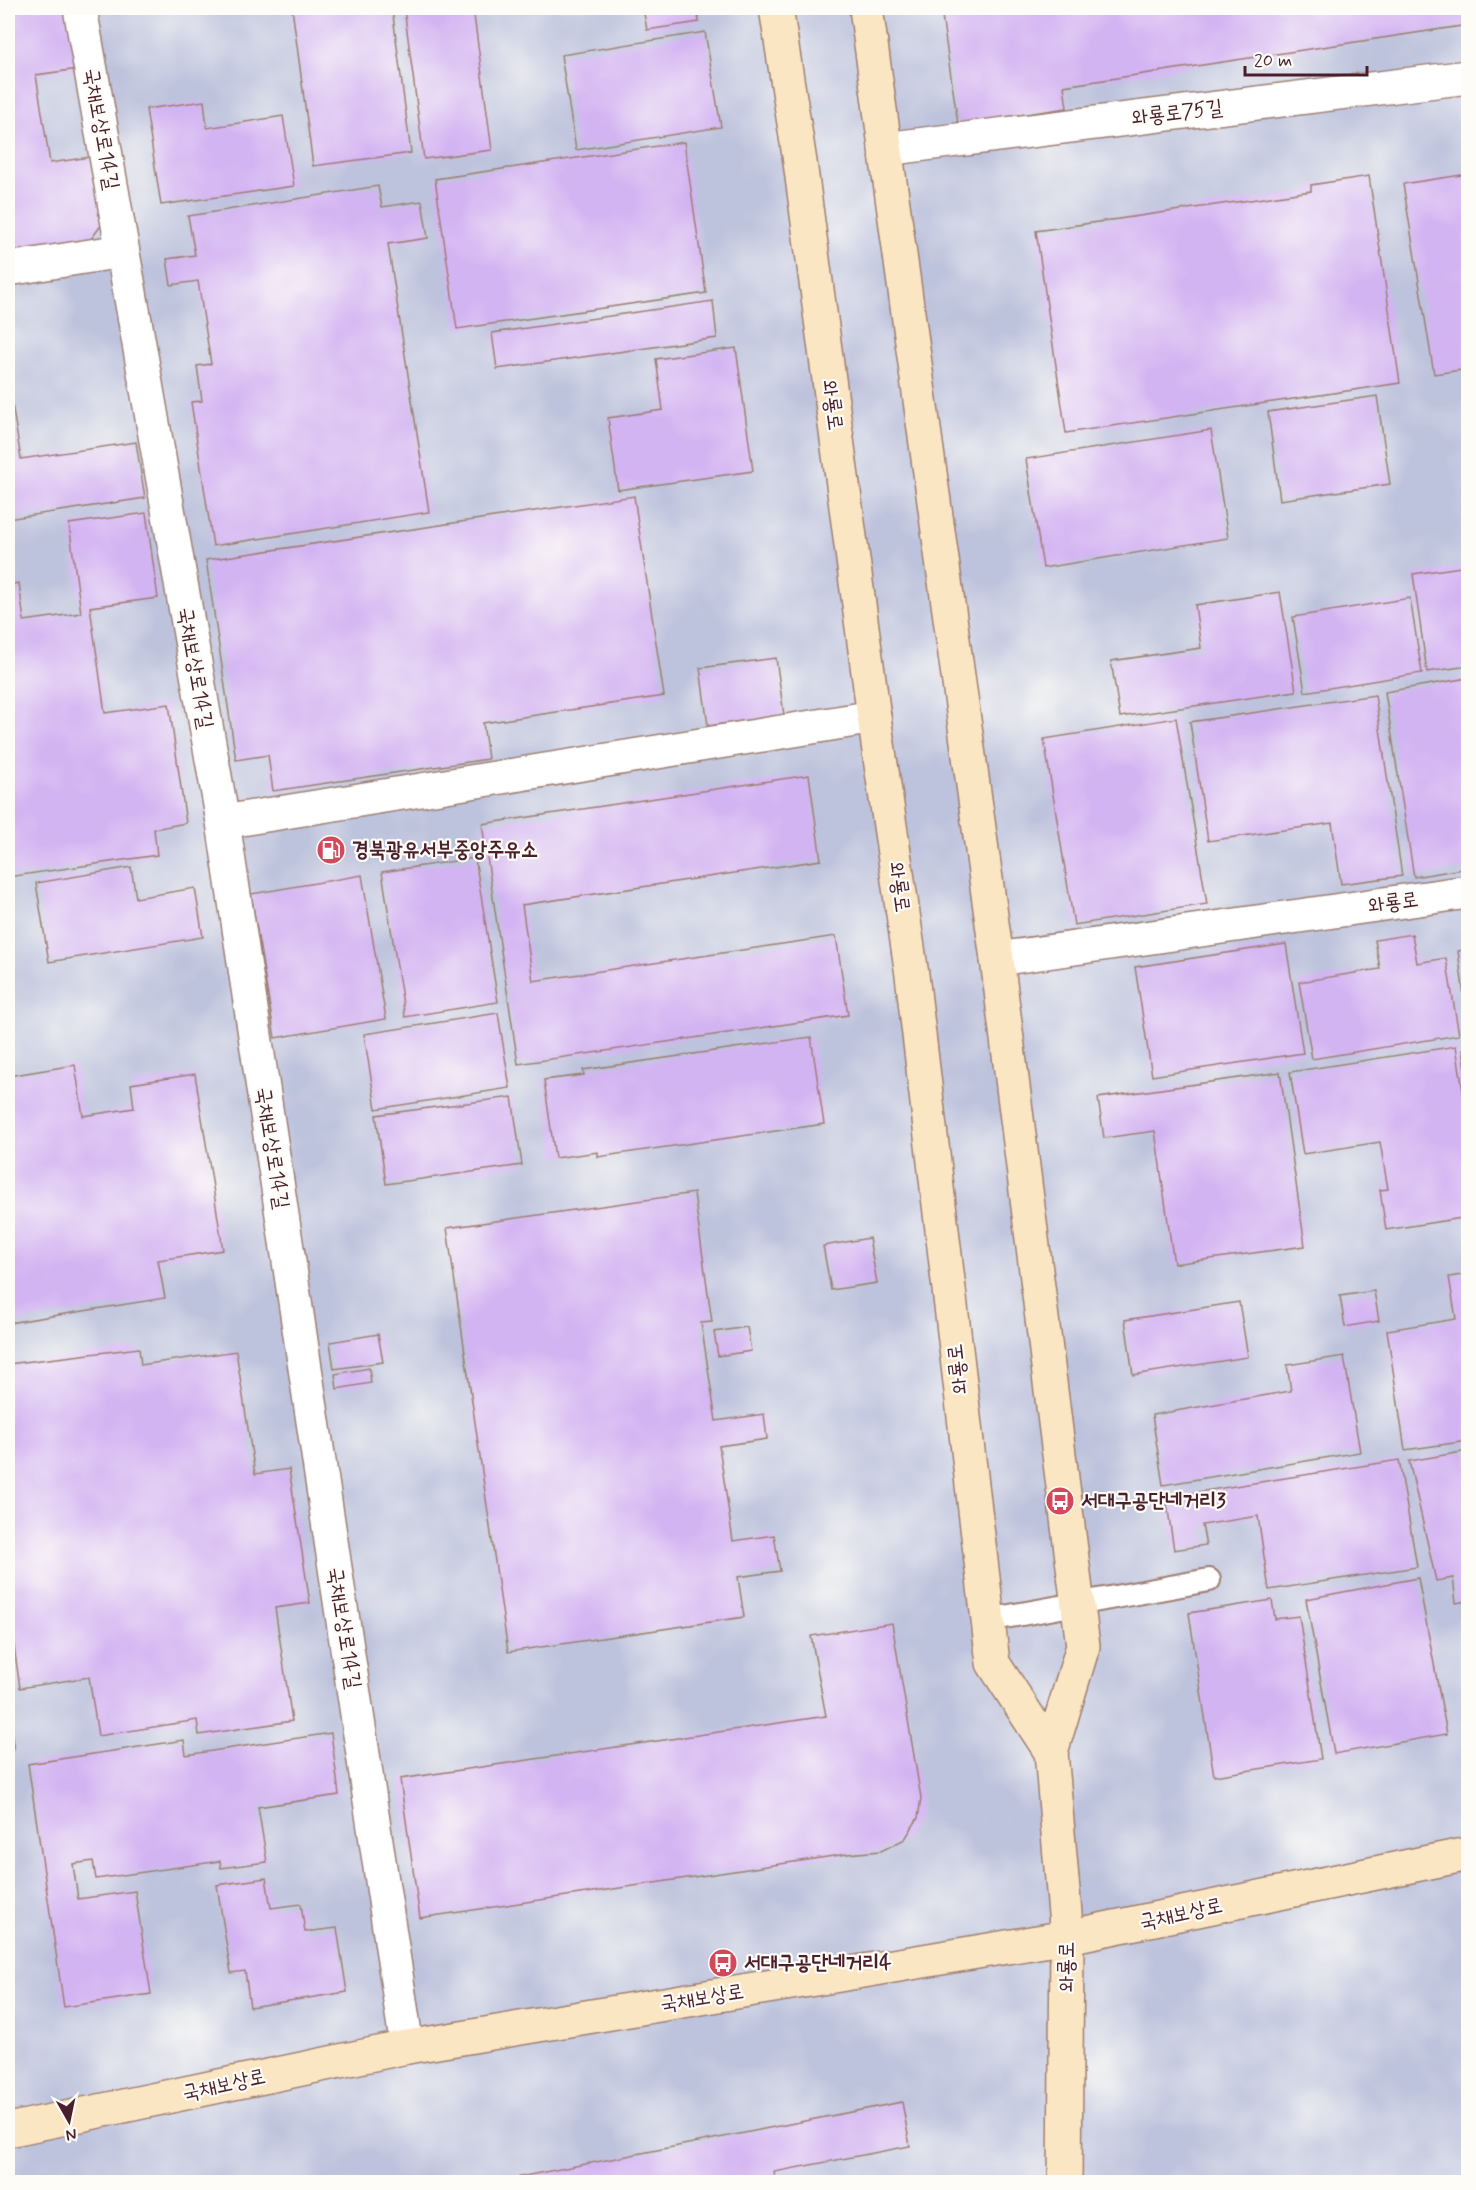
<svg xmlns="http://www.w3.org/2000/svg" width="1476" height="2190" font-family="Mynerve,'Poor Story',sans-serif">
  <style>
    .industrial { fill: #bec3dd }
    .building { fill: #d3b4f2 }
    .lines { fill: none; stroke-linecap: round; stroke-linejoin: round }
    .service-casing { stroke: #9c7e73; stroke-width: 26 }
    .minor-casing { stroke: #9c7e73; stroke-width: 36 }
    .secondary-casing { stroke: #9c7e73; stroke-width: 36 }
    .service { stroke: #fff; stroke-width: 22 }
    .minor { stroke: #fff; stroke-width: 33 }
    .secondary { stroke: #fbe6c4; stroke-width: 33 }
    .labels { text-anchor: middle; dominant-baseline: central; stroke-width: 4.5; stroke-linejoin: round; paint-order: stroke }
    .street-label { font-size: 21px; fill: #4a1f2b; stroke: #fdfcf7 }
    .poi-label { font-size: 21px; font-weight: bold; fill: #4a1f2b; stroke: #fdfcf7; text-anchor: start }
  </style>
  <rect width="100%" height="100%" fill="#fdfcf7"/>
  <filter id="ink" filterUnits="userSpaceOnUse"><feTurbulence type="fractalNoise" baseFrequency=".0167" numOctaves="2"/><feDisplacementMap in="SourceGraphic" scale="12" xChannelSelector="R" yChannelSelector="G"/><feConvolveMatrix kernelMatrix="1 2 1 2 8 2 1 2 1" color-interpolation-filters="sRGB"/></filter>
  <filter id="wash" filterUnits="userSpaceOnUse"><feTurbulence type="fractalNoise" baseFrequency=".008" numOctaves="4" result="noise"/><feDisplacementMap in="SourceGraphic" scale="24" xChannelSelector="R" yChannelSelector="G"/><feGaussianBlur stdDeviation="1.35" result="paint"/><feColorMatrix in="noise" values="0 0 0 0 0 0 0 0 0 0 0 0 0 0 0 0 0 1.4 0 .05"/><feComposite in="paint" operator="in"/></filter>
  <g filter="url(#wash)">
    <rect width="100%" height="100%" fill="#efddbb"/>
    <path class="industrial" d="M 8,8 L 1468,8 L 1468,2182 L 8,2182 Z"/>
    <g id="blocks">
      <path class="building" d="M 8,8 L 67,8 L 78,69 L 36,75 L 50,163 L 90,157 L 102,224 L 86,246 L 8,256 Z
        M 292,8 L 392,8 L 411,153 L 313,166 Z
        M 404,8 L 473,8 L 492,150 L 424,159 Z
        M 643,8 L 697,8 L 699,22 L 647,30 Z
        M 949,8 L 1468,8 L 1468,25 L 1064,86 L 1067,108 L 958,124 L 941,9 Z
        M 705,32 L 721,127 L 576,150 L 561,55 Z
        M 204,101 L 207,128 L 283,116 L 294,186 L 161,205 L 146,109 Z
        M 684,142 L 706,293 L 457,329 L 435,179 Z
        M 1468,174 L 1468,369 L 1434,374 L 1403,184 Z
        M 1369,176 L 1400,383 L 1066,433 L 1036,231 L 1311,191 L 1311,185 Z
        M 378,186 L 382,207 L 422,201 L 428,238 L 388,244 L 429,512 L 213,546 L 191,402 L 202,401 L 197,366 L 211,364 L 198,281 L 171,285 L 167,259 L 195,255 L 188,216 Z
        M 713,301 L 717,338 L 497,369 L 492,333 Z
        M 736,348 L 753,471 L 618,490 L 608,418 L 663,410 L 656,359 Z
        M 8,379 L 21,459 L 136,442 L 145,498 L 8,519 Z
        M 1377,396 L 1390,484 L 1280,500 L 1268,412 Z
        M 1211,430 L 1228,538 L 1043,568 L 1026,459 Z
        M 634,496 L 664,696 L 483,723 L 488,759 L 273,791 L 268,755 L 236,760 L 206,560 Z
        M 146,513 L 158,598 L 90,607 L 105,713 L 169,704 L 186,823 L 154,829 L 157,855 L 8,877 L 8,585 L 19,583 L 24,621 L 81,613 L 69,524 Z
        M 1461,567 L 1465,594 L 1468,593 L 1468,666 L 1427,672 L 1413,574 Z
        M 1280,592 L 1296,691 L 1120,717 L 1111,661 L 1201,648 L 1195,605 Z
        M 1410,598 L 1422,673 L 1305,692 L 1293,617 Z
        M 776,658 L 784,715 L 708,726 L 700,668 Z
        M 1468,678 L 1468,868 L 1414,877 L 1385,692 Z
        M 1375,695 L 1402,876 L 1341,884 L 1332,823 L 1208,841 L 1190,722 Z
        M 1176,718 L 1207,904 L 1074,925 L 1044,739 Z
        M 809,775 L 821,860 L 522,905 L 533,981 L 836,936 L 848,1015 L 518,1064 L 482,824 Z
        M 475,858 L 498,1002 L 405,1017 L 382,872 Z
        M 131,867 L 136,898 L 195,888 L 203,937 L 49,962 L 36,883 Z
        M 362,875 L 386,1019 L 275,1038 L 251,894 Z
        M 1412,934 L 1417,963 L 1446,958 L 1459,1035 L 1312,1059 L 1299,982 L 1380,969 L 1375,940 Z
        M 1286,944 L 1303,1053 L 1152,1076 L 1135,967 Z
        M 1468,949 L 1468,1018 L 1467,1018 L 1458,951 Z
        M 498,1013 L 510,1088 L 376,1109 L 364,1034 Z
        M 811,1037 L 824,1124 L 598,1157 L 598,1152 L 555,1158 L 544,1080 L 584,1075 L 583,1070 Z
        M 1456,1046 L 1468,1124 L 1468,1217 L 1386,1230 L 1380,1190 L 1388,1189 L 1380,1142 L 1303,1154 L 1290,1072 Z
        M 1468,1048 L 1468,1074 L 1467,1075 L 1463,1049 Z
        M 75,1065 L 83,1116 L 134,1108 L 131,1084 L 195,1074 L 223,1250 L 158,1260 L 165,1298 L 8,1323 L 8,1076 Z
        M 1280,1072 L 1305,1246 L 1174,1264 L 1155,1131 L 1104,1138 L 1098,1098 Z
        M 512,1097 L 522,1165 L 386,1184 L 376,1115 Z
        M 694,1193 L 712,1322 L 701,1323 L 716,1421 L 764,1414 L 767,1439 L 719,1446 L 733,1541 L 774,1535 L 780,1571 L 738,1577 L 744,1617 L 508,1652 L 447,1228 Z
        M 869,1238 L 877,1283 L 831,1290 L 823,1246 Z
        M 1468,1274 L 1468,1441 L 1405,1450 L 1387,1330 L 1456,1319 L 1449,1277 Z
        M 1374,1291 L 1379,1321 L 1345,1327 L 1340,1296 Z
        M 1239,1302 L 1248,1357 L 1133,1375 L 1125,1320 Z
        M 747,1327 L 751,1351 L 718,1356 L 714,1332 Z
        M 378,1334 L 383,1362 L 334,1369 L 330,1342 Z
        M 139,1348 L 141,1365 L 236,1351 L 255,1474 L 289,1469 L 310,1603 L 275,1608 L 292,1721 L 199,1735 L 197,1720 L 98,1736 L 89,1677 L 20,1688 L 8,1604 L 8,1364 Z
        M 1344,1356 L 1360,1452 L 1163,1485 L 1152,1415 L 1291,1391 L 1287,1365 Z
        M 369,1368 L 371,1383 L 337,1389 L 335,1374 Z
        M 1468,1451 L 1468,1601 L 1456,1603 L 1453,1578 L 1436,1581 L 1409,1461 Z
        M 1399,1460 L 1417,1567 L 1269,1590 L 1258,1516 L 1202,1525 L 1206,1545 L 1174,1550 L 1166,1497 Z
        M 1418,1578 L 1447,1734 L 1334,1754 L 1306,1599 Z
        M 1272,1600 L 1275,1619 L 1299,1616 L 1321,1759 L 1214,1776 L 1189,1613 Z
        M 892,1623 L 921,1798 L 918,1818 L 905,1839 L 881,1851 L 847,1854 L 420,1918 L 400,1779 L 826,1716 L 811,1636 Z
        M 8,1715 L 14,1749 L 8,1750 Z
        M 331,1733 L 339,1795 L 258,1807 L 267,1862 L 221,1868 L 220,1861 L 96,1879 L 93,1861 L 73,1864 L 78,1899 L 135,1891 L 151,1994 L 64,2007 L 28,1764 L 184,1740 L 186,1755 Z
        M 266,1878 L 271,1908 L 301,1904 L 305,1932 L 337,1928 L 347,1992 L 250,2007 L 245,1971 L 231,1973 L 217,1885 Z
        M 902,2102 L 910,2146 L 774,2172 L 776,2182 L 521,2182 L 519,2177 Z"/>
    </g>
  </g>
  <g filter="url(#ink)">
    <use href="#blocks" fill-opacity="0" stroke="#9c7e73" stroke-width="1.5"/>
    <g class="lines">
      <g class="service-casing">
        <path id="service" d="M 988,1620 L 1209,1580"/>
      </g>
      <g class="minor-casing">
        <path id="minor" d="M 80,8 L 223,822 L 407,2047
          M 885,149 L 1468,77
          M 8,269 L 122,251
          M 223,822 L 874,717
          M 997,959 L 1468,892"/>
      </g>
      <g class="secondary-casing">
        <path id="secondary" d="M 776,8 L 800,162 L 874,717 L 912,975 L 993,1663 L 1051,1752
          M 866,8 L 997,959 L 1083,1646 L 1051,1752 L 1067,1937 L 1065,2182
          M 8,2130 L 407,2047 L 1067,1937 L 1468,1854"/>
      </g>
      <use href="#service" class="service"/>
      <use href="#minor" class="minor"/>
      <use href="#secondary" class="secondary"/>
    </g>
  </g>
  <defs>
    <g id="fuel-disc" transform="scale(1.5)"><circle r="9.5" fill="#d1495b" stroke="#fdfcf7"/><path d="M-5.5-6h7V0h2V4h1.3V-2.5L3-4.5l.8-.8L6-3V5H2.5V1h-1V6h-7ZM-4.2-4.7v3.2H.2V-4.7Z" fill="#fff"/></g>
    <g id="bus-disc" transform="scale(1.5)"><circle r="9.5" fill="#d1495b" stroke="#fdfcf7"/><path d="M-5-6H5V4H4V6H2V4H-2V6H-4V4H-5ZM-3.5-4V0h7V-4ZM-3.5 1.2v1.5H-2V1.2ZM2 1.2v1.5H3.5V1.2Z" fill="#fff"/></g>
  </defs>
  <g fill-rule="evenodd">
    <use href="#fuel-disc" x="331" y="850"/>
    <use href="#bus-disc" x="1060" y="1501"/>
    <use href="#bus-disc" x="723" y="1963"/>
  </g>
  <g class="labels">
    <g class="street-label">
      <text transform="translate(1177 113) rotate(-7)">와룡로75길</text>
      <text transform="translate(101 129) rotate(80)">국채보상로14길</text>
      <text transform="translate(832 405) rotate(82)">와룡로</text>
      <text transform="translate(195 668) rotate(80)">국채보상로14길</text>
      <text transform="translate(899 887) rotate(82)">와룡로</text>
      <text transform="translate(1393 903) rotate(-8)">와룡로</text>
      <text transform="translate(272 1148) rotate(81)">국채보상로14길</text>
      <text transform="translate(958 1369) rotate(-97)">와룡로</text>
      <text transform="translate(344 1628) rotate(81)">국채보상로14길</text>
      <text transform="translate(1181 1914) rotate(-12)">국채보상로</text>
      <text transform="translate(1067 1967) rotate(-90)">와룡로</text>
      <text transform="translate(702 1998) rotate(-9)">국채보상로</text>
      <text transform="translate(224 2085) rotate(-12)">국채보상로</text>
    </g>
    <g class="poi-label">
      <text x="352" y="850">경북광유서부중앙주유소</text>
      <text x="1081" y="1501">서대구공단네거리3</text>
      <text x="744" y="1963">서대구공단네거리4</text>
    </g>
  </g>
  <rect width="1476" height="2190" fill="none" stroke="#fdfcf7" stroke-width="30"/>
  <g transform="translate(69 2121) rotate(171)" stroke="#fdfcf7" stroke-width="4.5" paint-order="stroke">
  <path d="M0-4.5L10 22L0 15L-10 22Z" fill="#4a1f2b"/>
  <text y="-9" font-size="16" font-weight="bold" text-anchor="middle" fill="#4a1f2b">N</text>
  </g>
  <path d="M1245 66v9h122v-9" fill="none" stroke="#4a1f2b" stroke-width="3"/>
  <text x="1254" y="66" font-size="18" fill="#4a1f2b" stroke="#fdfcf7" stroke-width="4.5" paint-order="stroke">20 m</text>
</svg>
